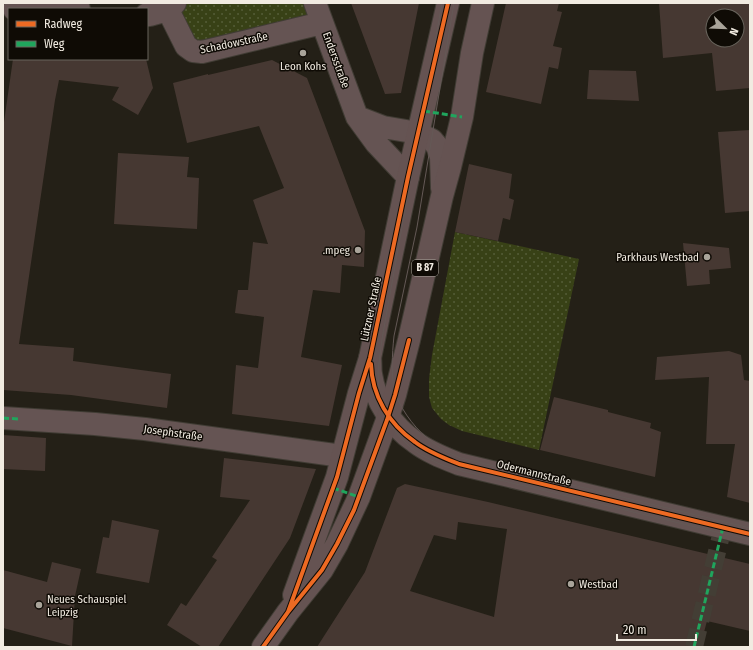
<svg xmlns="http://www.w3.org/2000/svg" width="753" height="650" font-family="'Fira Sans Condensed',sans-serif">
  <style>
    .grass { fill: url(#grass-dots) }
    .building { fill: #463832; fill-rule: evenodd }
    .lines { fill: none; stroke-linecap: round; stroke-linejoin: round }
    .pedestrian-tunnel { stroke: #433e35; stroke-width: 18; stroke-dasharray: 18 9; stroke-linecap: butt }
    .minor-casing { stroke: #403c34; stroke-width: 24 }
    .tertiary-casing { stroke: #403c34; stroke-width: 24 }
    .primary-casing { stroke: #403c34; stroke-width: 24 }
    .minor { stroke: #655453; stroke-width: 22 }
    .tertiary { stroke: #655453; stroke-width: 22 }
    .primary { stroke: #655352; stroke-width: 22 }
    .tram { stroke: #645956; stroke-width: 1 }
    .quiet { stroke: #20a55d; stroke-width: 3; stroke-dasharray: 6 3; stroke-linecap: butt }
    .cycleway-casing { stroke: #0f0b05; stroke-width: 6 }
    .cycleway { stroke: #ed6a23; stroke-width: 4 }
    .poi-dot { fill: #a9a49a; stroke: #0f0b05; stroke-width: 1.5 }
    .labels { text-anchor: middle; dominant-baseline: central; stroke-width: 3; stroke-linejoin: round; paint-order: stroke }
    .shield { fill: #0f0b05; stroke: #ada89f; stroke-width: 1 }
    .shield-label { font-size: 10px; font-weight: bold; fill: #f1ebe1 }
    .street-label { font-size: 11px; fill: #f1ebe1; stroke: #0f0b05 }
    .poi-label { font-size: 11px; fill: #f1ebe1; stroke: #0f0b05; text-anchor: end }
  </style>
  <defs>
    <pattern id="grass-dots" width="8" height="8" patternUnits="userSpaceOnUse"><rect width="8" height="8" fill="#384116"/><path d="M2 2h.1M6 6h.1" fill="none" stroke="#555d38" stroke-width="1.8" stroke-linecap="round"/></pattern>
  </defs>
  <rect width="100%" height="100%" fill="#242017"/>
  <path class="grass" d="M 175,3 L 315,3 L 322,23 L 193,51 Z
    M 455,232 L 579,259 L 539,450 L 462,431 L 449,425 L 441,419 L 432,408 L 429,397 L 429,379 L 432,355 Z"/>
  <path class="building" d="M 351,3 L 419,3 L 401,93 L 385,94 Z
    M 506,3 L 559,3 L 557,11 L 562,12 L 553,46 L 562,48 L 558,69 L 549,67 L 541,104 L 486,92 Z
    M 659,3 L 750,3 L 750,88 L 716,91 L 712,53 L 663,58 ZM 713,16 L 737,16 L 737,40 L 713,40 Z
    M 13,59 L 146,59 L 153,88 L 138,115 L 112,100 L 119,87 L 59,80 L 55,100 L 19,344 L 74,348 L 73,361 L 171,374 L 167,408 L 71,395 L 3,390 L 3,129 Z
    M 272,60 L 307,78 L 365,231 L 364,267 L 342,265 L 340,293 L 313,290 L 301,357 L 342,365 L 329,426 L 232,414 L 236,365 L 258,368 L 264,317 L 235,313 L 238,290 L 248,290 L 253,242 L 268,244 L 253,200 L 284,188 L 259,126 L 187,143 L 173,83 L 208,74 L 208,75 Z
    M 589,70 L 636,71 L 639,101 L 587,99 Z
    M 750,130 L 750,211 L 725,213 L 718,132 Z
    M 118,153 L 189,157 L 187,177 L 199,178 L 197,229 L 114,224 Z
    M 469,164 L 512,174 L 509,198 L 514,200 L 510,220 L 503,218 L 498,241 L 455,232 Z
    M 683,243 L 729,248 L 731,268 L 709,270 L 710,284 L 687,286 Z
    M 729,351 L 741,355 L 744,380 L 750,381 L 750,503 L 727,497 L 735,444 L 706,444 L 709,377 L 655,380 L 657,357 Z
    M 554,397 L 608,410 L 608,412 L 651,423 L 650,428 L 661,432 L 655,477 L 540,450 Z
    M 3,435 L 46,438 L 45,471 L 3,469 Z
    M 224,458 L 316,469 L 290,538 L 218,647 L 202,647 L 167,625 L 181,603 L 186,606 L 217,560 L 212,557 L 250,500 L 220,497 Z
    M 405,484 L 488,502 L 750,564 L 750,631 L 707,621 L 700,647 L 317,647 L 365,572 L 397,488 ZM 458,522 L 507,529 L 494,617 L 410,591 L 434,535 L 456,540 Z
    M 112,520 L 159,530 L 149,583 L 96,573 L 103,537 L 109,538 Z
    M 52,562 L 81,569 L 75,596 L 72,646 L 3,628 L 3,570 L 47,582 Z"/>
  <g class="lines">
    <path class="pedestrian-tunnel" d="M 694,647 L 723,527"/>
    <g class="minor-casing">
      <path id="minor" d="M 315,3 L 357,117 L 376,143 L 408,177
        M 14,9 L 22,5 L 79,9
        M 168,10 L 186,46 L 193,51 L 202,52 L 322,23
        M 147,14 L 150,15 L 168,10 L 175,3
        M 357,117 L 383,127 L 418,133 L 432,140 L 437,146 L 441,157 L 442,188
        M 3,418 L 95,424 L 145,429 L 342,456"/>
    </g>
    <g class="tertiary-casing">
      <path id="tertiary" d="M 370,358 C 371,363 370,369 371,374 C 375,401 392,426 415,442 C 428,452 444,458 459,464 L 750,534"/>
    </g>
    <g class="primary-casing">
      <path id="primary" d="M 294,595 L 337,477 L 359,393 L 370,358 L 408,177 L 448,3
        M 263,647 L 288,612 L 322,570 L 337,544 L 359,497 L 387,420 L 395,395 L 409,340 L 442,196 L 450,167 L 462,117 L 472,53 L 483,3"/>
    </g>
    <use href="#minor" class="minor"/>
    <use href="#tertiary" class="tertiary"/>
    <use href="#primary" class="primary"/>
    <path class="tram" d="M 442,3 L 382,339 L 378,371 L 379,392 L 380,403 L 387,420 L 400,437 L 411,448 L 421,455 L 444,466 L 458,470 L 750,540
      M 454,3 L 417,227 L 394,336 C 392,355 391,375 395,394 C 396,397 398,399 399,402 C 408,420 422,436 439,447 C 446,452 454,455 461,458 L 750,528"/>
    <path class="quiet" d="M 424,111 L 462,117
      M 3,418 L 18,419
      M 333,488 L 359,497
      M 694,647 L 723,527"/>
    <g class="cycleway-casing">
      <path id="cycleway" d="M 371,364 C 372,396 389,424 415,442 C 428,452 444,458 459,464 L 750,534
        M 288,612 L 337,477 L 359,393 L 370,358 L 408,177 L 448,3
        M 263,647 L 288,612 L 322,570 L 337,544 L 354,510 L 387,420 L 395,395 L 409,340"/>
    </g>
    <use href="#cycleway" class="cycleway"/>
  </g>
  <g class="poi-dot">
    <circle cx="303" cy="53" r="4"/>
    <circle cx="358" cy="250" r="4"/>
    <circle cx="707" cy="257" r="4"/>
    <circle cx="571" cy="584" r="4"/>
    <circle cx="39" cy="605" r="4"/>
  </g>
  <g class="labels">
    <rect class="shield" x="412" y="260" width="26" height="16" rx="3"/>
    <g class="shield-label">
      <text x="425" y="268">B 87</text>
    </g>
    <g class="street-label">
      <text transform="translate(234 43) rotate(-12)">Schadowstraße</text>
      <text transform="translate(336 60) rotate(70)">Endersstraße</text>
      <text transform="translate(371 309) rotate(-78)">Lützner Straße</text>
      <text transform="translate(173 433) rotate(8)">Josephstraße</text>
      <text transform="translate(534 473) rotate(14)">Odermannstraße</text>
    </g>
    <g class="poi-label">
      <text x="303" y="66" text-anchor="middle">Leon Kohs</text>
      <text x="350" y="250">.mpeg</text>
      <text x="699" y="257">Parkhaus Westbad</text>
      <text x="579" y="584" text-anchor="start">Westbad</text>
      <text x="47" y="599" text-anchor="start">Neues Schauspiel<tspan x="47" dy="13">Leipzig</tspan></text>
    </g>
  </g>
  <rect width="753" height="650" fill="none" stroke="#f1ebe1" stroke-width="8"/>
  <rect x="8" y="8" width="140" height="52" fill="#0f0b05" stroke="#69655d"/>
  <rect x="16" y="21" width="20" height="6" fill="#ed6a23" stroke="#69655d"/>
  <text x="44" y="28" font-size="12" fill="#f1ebe1">Radweg</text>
  <rect x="16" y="41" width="20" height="6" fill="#20a55d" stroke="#69655d"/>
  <text x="44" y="48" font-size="12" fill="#f1ebe1">Weg</text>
  <g transform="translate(725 28) rotate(113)"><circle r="19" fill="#0f0b05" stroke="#69655d"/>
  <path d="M0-3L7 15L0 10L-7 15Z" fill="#a9a49a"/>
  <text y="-6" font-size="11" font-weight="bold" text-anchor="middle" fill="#f1ebe1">N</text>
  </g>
  <path d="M617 634v6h79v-6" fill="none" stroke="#f1ebe1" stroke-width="2"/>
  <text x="623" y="634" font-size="12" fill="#f1ebe1" stroke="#0f0b05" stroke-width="3" paint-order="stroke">20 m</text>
</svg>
